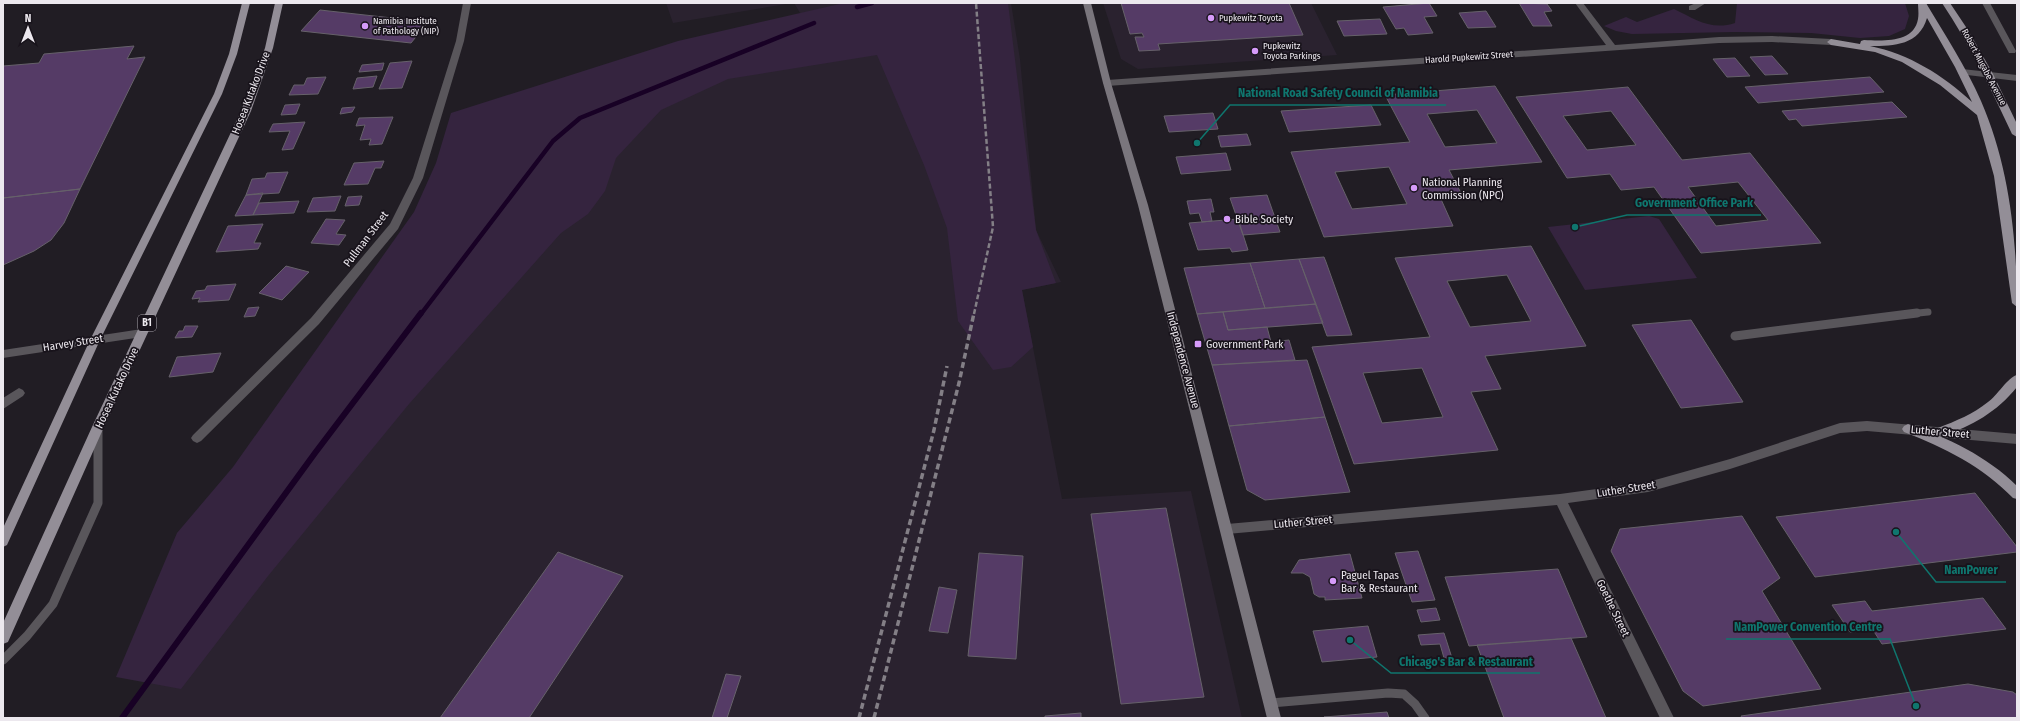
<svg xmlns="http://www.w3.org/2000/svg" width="2020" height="721" font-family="'Fira Sans Condensed',sans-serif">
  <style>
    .built { fill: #2a222f }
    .green { fill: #35243f }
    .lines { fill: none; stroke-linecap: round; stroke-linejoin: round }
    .stream-far1 { stroke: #180125; stroke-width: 4.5 }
    .stream { stroke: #180125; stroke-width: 6 }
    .building { fill: #553b66; stroke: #66616a; fill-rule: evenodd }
    .service-far1 { stroke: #59565b; stroke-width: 7 }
    .service { stroke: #59565b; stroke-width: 9 }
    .minor { fill: #59565b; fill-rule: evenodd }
    .secondary { fill: #7a767d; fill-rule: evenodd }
    .primary { fill: #938e97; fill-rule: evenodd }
    .rail-far1 { stroke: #837f86; stroke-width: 2.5; stroke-dasharray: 5 2.5; stroke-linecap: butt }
    .rail { stroke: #837f86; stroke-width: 3.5; stroke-dasharray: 6 3.5; stroke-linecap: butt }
    .poi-dot { fill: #d69bfa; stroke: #18131b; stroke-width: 1.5 }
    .labels { text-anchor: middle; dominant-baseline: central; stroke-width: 3.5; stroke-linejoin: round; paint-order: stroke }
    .far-poi-label { font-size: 9px; fill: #ece8ee; stroke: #18131b; text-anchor: start }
    .far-street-label { font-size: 9px; fill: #ece8ee; stroke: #18131b }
    .shield { fill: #18131b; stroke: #aca8af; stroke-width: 1 }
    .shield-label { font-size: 10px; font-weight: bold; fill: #ece8ee }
    .street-label { font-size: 11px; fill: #ece8ee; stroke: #18131b }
    .poi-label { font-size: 11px; fill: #ece8ee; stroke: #18131b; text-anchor: start }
    .leader { fill: none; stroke: #0f766e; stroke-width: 1.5 }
    .callout-dot { fill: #0f766e; stroke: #18131b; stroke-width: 1.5 }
    .callout-label { font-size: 12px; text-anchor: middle; font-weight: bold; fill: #0f766e; stroke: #18131b; stroke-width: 3.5; stroke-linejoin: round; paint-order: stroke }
  </style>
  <rect width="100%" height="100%" fill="#211d24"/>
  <path class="built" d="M 666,3 L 792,3 L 673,23 Z
    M 794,3 L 1011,3 L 1020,59 L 1036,230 L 1061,282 L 1022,290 L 1062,499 L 1191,491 L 1242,718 L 124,718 L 281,473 L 573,125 L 805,21 Z
    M 1103,3 L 1311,3 L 1337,55 L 1138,69 L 1121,59 Z"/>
  <path class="green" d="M 844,3 L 1008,3 L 1036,230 L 1056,283 L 1022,290 L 1033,347 L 1011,367 L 993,370 L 958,321 L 947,228 L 924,165 L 877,55 L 728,79 L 661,110 L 616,158 L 605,191 L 588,214 L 561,233 L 409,404 L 268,576 L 181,689 L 116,677 L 177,533 L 233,467 L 414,212 L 436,163 L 451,113 L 678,41 Z
    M 1737,3 L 1905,3 L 1909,16 L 1905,29 L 1889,36 L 1860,38 L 1811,33 L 1734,32 L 1632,34 L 1616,31 L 1604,26 L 1626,17 L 1637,22 L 1674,9 C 1695,19 1711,31 1735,23 Z
    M 1649,216 L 1659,219 L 1697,278 L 1585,290 L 1548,227 Z"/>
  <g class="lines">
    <path class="stream-far1" d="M 857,7 L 872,3
      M 421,314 L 553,141 L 580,118 L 814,23"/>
    <path class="stream" d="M 122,718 L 315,453 L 421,313"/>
  </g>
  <path class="building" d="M 1121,3 L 1289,3 L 1303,35 L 1158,44 L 1160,50 L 1139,51 L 1135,37 L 1144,37 L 1142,33 L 1130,34 Z
    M 1429,3 L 1437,16 L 1424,17 L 1433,33 L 1408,35 L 1404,28 L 1396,29 L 1383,7 Z
    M 1519,3 L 1547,4 L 1552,11 L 1544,12 L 1552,26 L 1533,26 Z
    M 320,10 L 428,22 L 411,43 L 301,31 Z
    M 1486,11 L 1496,27 L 1468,28 L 1459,13 Z
    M 1380,19 L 1387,34 L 1344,36 L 1337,21 Z
    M 134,46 L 127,59 L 145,57 L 80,189 L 3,198 L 3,66 L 39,63 L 44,54 Z
    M 1772,56 L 1788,74 L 1765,75 L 1750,57 Z
    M 1735,58 L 1750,76 L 1727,77 L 1713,59 Z
    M 412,61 L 402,88 L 379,89 L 390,63 Z
    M 384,63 L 382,70 L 359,72 L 362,65 Z
    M 377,76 L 373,87 L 353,89 L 357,78 Z
    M 326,77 L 318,94 L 289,95 L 294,85 L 304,85 L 307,78 Z
    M 1870,77 L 1884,92 L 1758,103 L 1745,87 Z
    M 1495,86 L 1542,162 L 1449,170 L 1462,195 L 1440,197 L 1453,226 L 1324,237 L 1291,152 L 1410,142 L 1385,95 ZM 1477,110 L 1497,143 L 1445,147 L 1427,114 ZM 1389,167 L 1407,204 L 1352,209 L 1335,172 Z
    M 1628,87 L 1682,160 L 1750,153 L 1821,243 L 1701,253 L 1654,187 L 1621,190 L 1610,174 L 1567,178 L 1516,97 ZM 1611,111 L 1636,145 L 1587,150 L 1563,116 ZM 1738,182 L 1768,220 L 1716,226 L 1688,187 Z
    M 1892,102 L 1907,117 L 1802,126 L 1796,119 L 1789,120 L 1782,111 Z
    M 300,104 L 296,114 L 281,115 L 285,105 Z
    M 1371,105 L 1381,125 L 1289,132 L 1281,111 Z
    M 355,107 L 352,112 L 340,114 L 342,108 Z
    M 1213,113 L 1218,129 L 1169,132 L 1164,116 Z
    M 393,117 L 382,144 L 369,145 L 371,139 L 360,140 L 365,125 L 356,126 L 359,118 Z
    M 305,122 L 293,149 L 282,150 L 290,131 L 269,132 L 273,124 Z
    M 1247,134 L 1251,145 L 1221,147 L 1218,136 Z
    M 1226,153 L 1231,170 L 1181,174 L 1176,157 Z
    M 384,161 L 381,168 L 375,168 L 368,184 L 344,185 L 354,163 Z
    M 288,172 L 279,193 L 246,195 L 252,179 L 265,178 L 267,173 Z
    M 80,189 L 64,223 L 51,240 L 34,251 L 3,265 L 3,198 Z
    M 263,193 L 253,215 L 235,216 L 246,195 Z
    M 1267,195 L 1280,232 L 1243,235 L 1230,198 Z
    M 341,196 L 335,211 L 307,212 L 313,198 Z
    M 362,196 L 359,205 L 345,206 L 348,197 Z
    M 1211,199 L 1214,212 L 1210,212 L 1212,221 L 1202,222 L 1199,213 L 1190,214 L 1187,201 Z
    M 299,201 L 294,213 L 253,215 L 259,203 Z
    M 326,219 L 345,220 L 336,234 L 346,235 L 339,245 L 311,243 Z
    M 1238,219 L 1248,250 L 1232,252 L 1230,248 L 1198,250 L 1189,223 Z
    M 263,224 L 254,243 L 261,243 L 258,249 L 216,252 L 228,226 Z
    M 1531,246 L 1586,346 L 1485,356 L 1501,389 L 1471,392 L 1498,450 L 1354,464 L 1312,347 L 1430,337 L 1395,258 ZM 1507,275 L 1531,321 L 1470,327 L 1447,281 ZM 1422,368 L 1443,417 L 1382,423 L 1363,373 Z
    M 1324,257 L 1326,262 L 1352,335 L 1327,336 L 1299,259 Z
    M 1299,259 L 1316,304 L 1265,308 L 1250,263 Z
    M 1250,263 L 1265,308 L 1197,314 L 1184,268 Z
    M 286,266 L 309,272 L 282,300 L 259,293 Z
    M 236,284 L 229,300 L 198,302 L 200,298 L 192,299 L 196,291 L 205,290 L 207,286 Z
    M 1316,304 L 1323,323 L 1228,330 L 1223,312 Z
    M 259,307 L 255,316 L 244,317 L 248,308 Z
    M 1223,312 L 1228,330 L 1267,327 L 1271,342 L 1289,340 L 1295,360 L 1212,365 L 1197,314 Z
    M 1691,320 L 1736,391 L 1743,402 L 1681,408 L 1632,325 Z
    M 185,326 L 198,326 L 192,337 L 175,338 L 179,331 L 183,331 Z
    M 221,353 L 213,372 L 169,377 L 177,357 Z
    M 1307,360 L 1325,417 L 1229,426 L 1212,365 Z
    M 1325,417 L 1350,492 L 1265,500 L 1247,490 L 1229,426 Z
    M 1975,493 L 2017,547 L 2017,552 L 1815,577 L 1776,517 Z
    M 1166,508 L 1204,697 L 1121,704 L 1091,514 Z
    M 1742,516 L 1780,578 L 1762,591 L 1821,689 L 1703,706 L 1683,691 L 1611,551 L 1620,529 Z
    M 1418,551 L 1435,600 L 1412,602 L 1395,553 Z
    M 558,552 L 623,576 L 529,718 L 440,718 Z
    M 979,553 L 1023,556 L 1016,659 L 968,656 Z
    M 1350,554 L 1362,598 L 1325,600 L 1325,597 L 1319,597 L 1314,594 L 1310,577 L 1303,573 L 1291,573 L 1299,560 Z
    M 1558,569 L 1587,637 L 1469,646 L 1445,577 Z
    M 939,587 L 957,590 L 948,633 L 929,631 Z
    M 1983,598 L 2006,629 L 1882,644 L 1873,630 L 1850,632 L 1832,605 L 1865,601 L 1872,611 Z
    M 1436,608 L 1440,620 L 1421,622 L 1417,610 Z
    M 1368,626 L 1377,657 L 1322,662 L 1313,631 Z
    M 1444,633 L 1452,658 L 1444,658 L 1440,644 L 1421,645 L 1418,635 Z
    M 1571,638 L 1606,718 L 1504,718 L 1477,645 Z
    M 726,674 L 741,676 L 727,718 L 712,718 Z
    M 1968,684 L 2013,692 L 2017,695 L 2017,718 L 1742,718 L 1741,716 Z
    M 1387,712 L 1389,718 L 1324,717 Z
    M 1081,713 L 1081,718 L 1045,718 L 1045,716 Z"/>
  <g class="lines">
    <path class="service-far1" d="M 1909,314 L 1928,312"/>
    <path class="service" d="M 1735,336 L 1917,313
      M 3,660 L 27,636 L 53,604 L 98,503 L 98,430
      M 1271,703 L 1388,693 L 1404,694 L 1415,704 L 1425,718"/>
    <path class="minor" d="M 463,3 L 471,3 L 464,41 L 423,178 L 398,229 L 319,324 L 201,441 L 197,443 L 193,441 L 191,438 L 193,435 L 311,318 L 390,224 L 413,178 L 456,41 Z
      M 1575,3 L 1583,3 L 1615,45 L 1719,37 L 1772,36 L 1831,39 L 1835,42 L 1831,45 L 1772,42 L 1719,43 L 1107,86 L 1103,83 L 1107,80 L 1606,45 Z
      M 1696,3 L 1706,3 L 1695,10 L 1689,10 L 1689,6 Z
      M 1982,3 L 1990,3 L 2016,51 L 2015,53 L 2009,53 L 2008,51 Z
      M 1962,69 L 2017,75 L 2017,81 L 1959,74 L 1958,72 Z
      M 142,329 L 147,333 L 142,337 L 3,358 L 3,350 Z
      M 19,388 L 23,390 L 25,393 L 23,396 L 3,409 L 3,398 Z
      M 1867,421 L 2017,434 L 2017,444 L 1867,431 L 1840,433 L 1730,469 L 1648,492 L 1568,503 L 1674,718 L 1660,718 L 1557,505 L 1227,534 L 1223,533 L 1221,529 L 1223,525 L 1227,524 L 1560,494 L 1648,482 L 1730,459 L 1840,423 Z"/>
    <path class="secondary" d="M 1083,3 L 1091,3 L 1111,83 L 1148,205 L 1281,718 L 1267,718 L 1138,205 L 1103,83 Z"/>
    <path class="primary" d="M 242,3 L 250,3 L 237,54 L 222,94 L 100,340 L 7,545 L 3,547 L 3,528 L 90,340 L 214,94 L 229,54 Z
      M 275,3 L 283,3 L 273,48 L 251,111 L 104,427 L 8,642 L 3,644 L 3,623 L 92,427 L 241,111 L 265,48 Z
      M 1918,3 L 1926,3 C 1945,35 1966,67 1981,101 C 2009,165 2017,238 2017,307 L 2012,303 L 1994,176 L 1977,115 L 1940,85 L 1902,62 L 1875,52 L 1831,45 L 1827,42 L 1831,39 L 1860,44 L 1861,41 L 1864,40 C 1883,41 1914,43 1918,19 C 1919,14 1918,7 1918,3 ZM 1927,18 L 1955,67 L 1972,102 C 1943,75 1909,54 1870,46 C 1895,46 1919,45 1927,18 Z
      M 1942,3 L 1950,3 L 1968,30 L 1993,74 L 2017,124 L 2017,137 L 2012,134 C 1991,89 1970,45 1942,3 Z
      M 2017,375 L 2017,387 C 1997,412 1972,426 1942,436 L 1938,434 L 1936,431 L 1938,428 C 1956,421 1973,414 1988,402 C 1997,396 2008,377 2017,375 Z
      M 1908,424 C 1948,438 1987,456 2017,486 L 2017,499 L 2013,498 C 1982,466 1945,448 1904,432 L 1902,429 L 1904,426 Z"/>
    <path class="rail-far1" d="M 974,314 L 993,227 L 976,3"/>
    <path class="rail" d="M 859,718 L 934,430 L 947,366
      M 874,718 L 959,383 L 974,313"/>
  </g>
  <g class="poi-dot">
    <circle cx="1211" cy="18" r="4"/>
    <circle cx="365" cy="26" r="4"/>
    <circle cx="1255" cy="51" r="4"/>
    <circle cx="1414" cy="188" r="4"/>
    <circle cx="1227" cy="219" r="4"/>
    <rect x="1194" y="340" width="8" height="8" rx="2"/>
    <circle cx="1333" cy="581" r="4"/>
  </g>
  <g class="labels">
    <g class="far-poi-label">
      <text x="1219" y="18">Pupkewitz Toyota</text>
      <text x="373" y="21">Namibia Institute<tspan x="373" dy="10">of Pathology (NIP)</tspan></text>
      <text x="1263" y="46">Pupkewitz<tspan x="1263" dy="10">Toyota Parkings</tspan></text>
    </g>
    <g class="far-street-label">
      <text transform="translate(1469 57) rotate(-4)">Harold Pupkewitz Street</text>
      <text transform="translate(1984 67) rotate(62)">Robert Mugabe Avenue</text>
    </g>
    <rect class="shield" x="138" y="315" width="18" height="16" rx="3"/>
    <g class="shield-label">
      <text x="147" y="323">B1</text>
    </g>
    <g class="street-label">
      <text transform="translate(251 93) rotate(-69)">Hosea Kutako Drive</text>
      <text transform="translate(366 239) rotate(-53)">Pullman Street</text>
      <text transform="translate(73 343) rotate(-9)">Harvey Street</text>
      <text transform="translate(1183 360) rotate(75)">Independence Avenue</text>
      <text transform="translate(117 388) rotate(-65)">Hosea Kutako Drive</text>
      <text transform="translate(1940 432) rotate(5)">Luther Street</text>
      <text transform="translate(1626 489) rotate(-9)">Luther Street</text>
      <text transform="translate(1303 522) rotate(-5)">Luther Street</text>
      <text transform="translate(1613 608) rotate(64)">Goethe Street</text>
    </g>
    <g class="poi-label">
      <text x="1422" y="182">National Planning<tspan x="1422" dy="13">Commission (NPC)</tspan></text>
      <text x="1235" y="219">Bible Society</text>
      <text x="1206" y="344">Government Park</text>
      <text x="1341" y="575">Paguel Tapas<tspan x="1341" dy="13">Bar &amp; Restaurant</tspan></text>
    </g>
  </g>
  <path class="leader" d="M1197 143L1230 105H1446M1575 227L1627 215H1761M1896 532L1936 582H2006M1916 706L1890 639H1726M1350 640L1391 673H1540"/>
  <g class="callout-dot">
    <circle cx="1197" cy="143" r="4"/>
    <circle cx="1575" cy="227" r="4"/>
    <circle cx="1896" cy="532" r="4"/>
    <circle cx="1916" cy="706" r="4"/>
    <circle cx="1350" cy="640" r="4"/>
  </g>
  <g class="callout-label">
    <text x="1338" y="97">National Road Safety Council of Namibia</text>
    <text x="1694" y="207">Government Office Park</text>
    <text x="1971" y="574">NamPower</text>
    <text x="1808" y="631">NamPower Convention Centre</text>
    <text x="1466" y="666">Chicago's Bar &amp; Restaurant</text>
  </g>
  <rect width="2020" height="721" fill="none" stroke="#ece8ee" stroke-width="8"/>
  <g transform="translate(28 28)" stroke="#18131b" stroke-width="3" paint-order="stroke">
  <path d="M0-3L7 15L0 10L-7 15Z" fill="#ece8ee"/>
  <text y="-6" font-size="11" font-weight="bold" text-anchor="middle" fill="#ece8ee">N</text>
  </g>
</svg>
